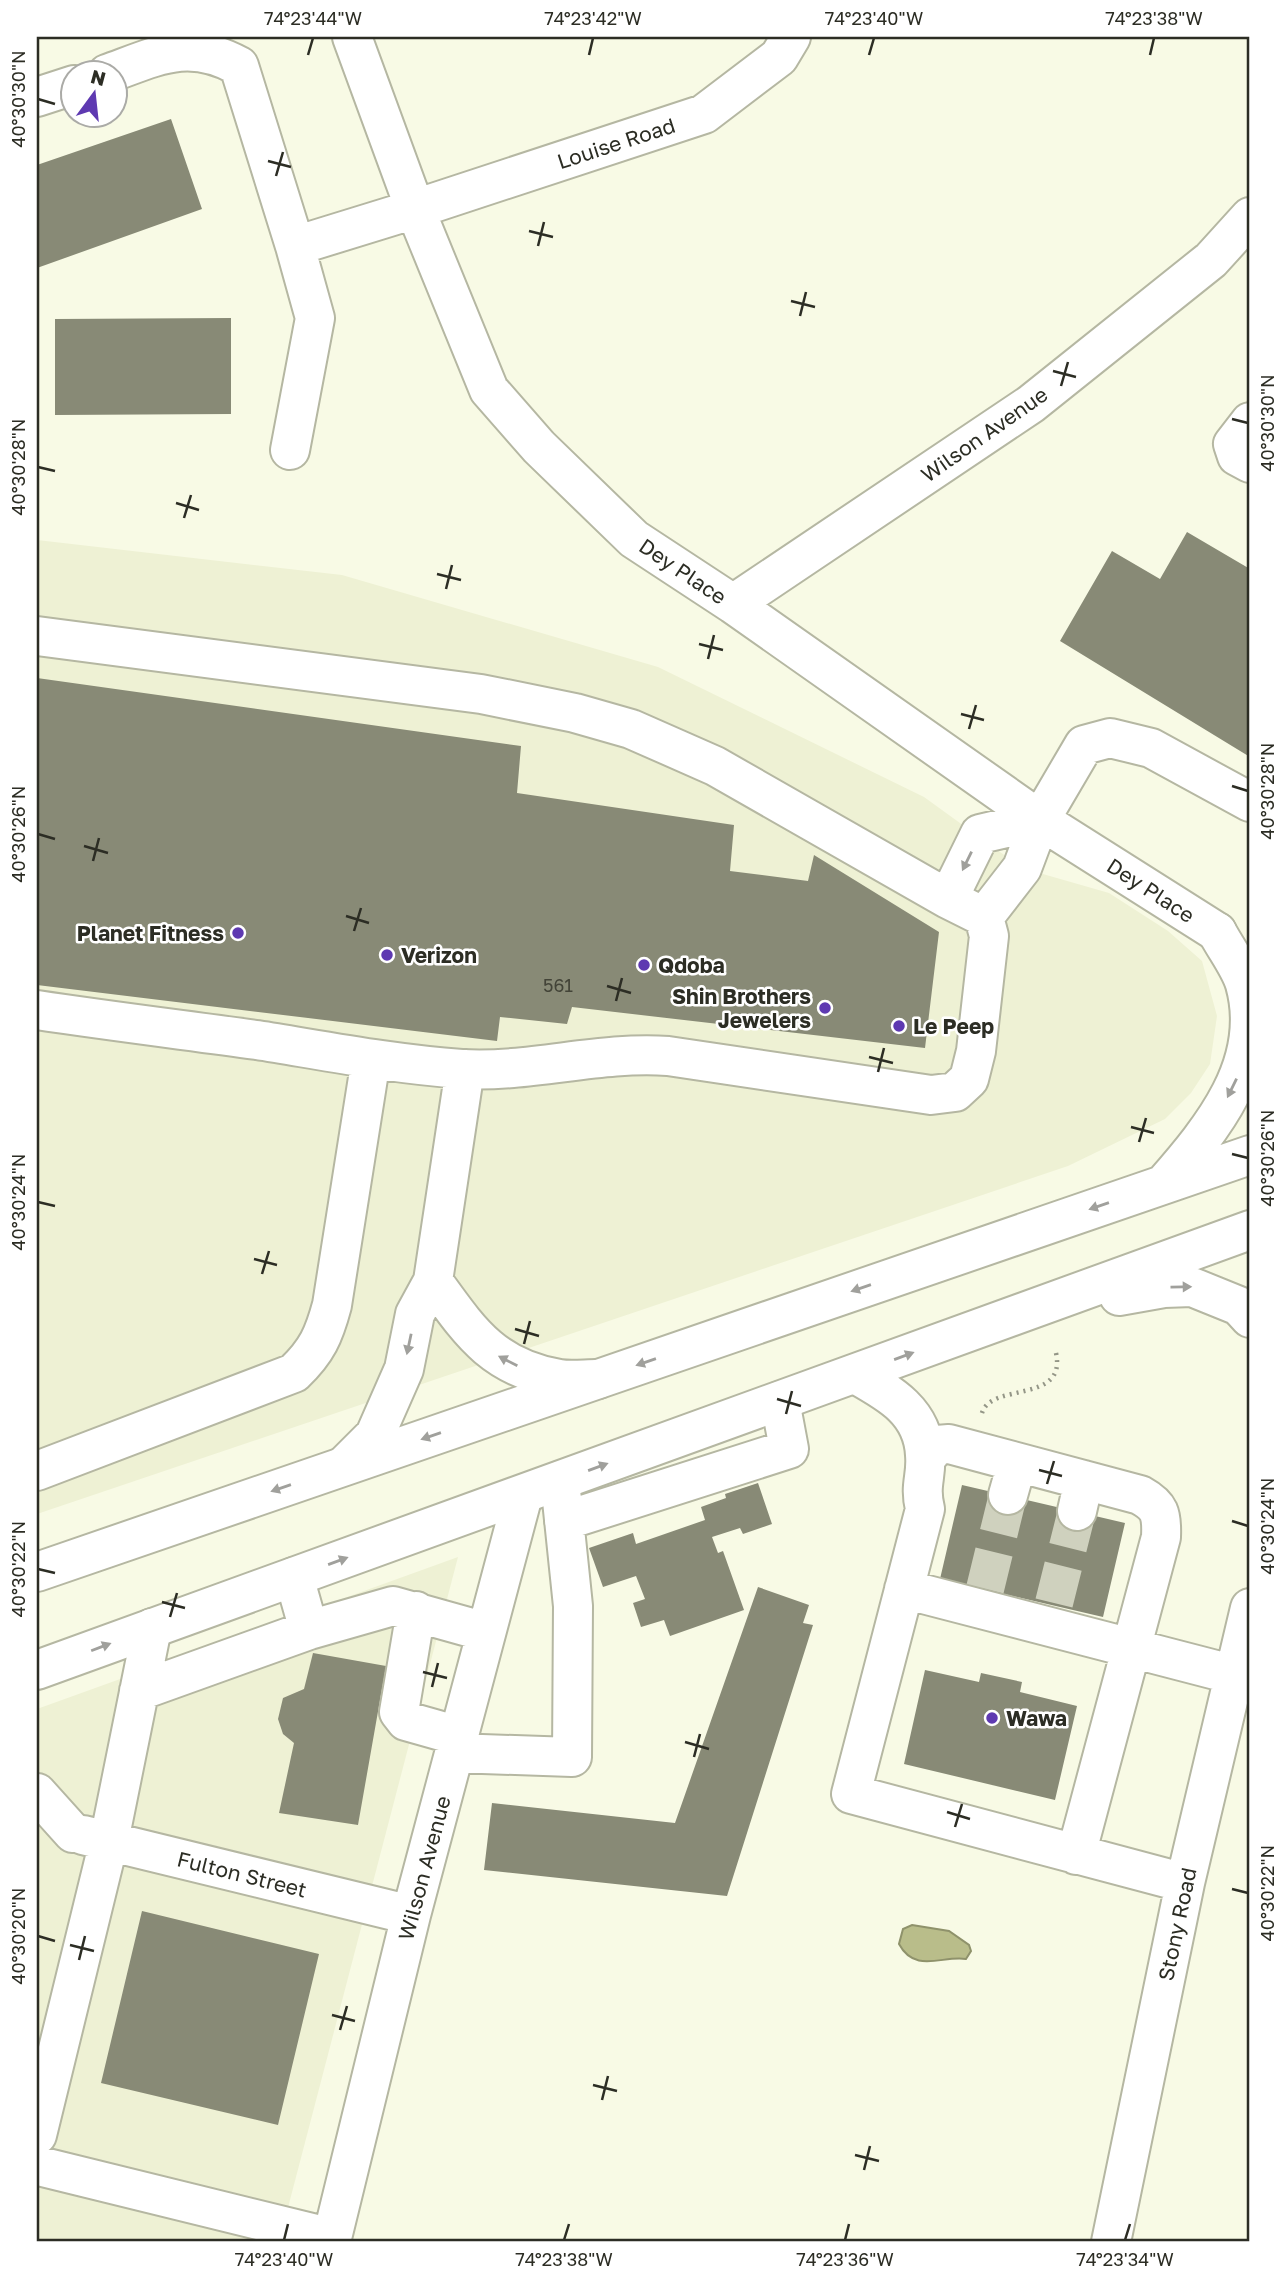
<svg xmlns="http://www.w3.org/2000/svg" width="1287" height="2279" font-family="'Golos Text',sans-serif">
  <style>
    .built { fill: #eef1d4 }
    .water { fill: #b9bd8a; stroke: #8f926b; stroke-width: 2 }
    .building { fill: #888a76 }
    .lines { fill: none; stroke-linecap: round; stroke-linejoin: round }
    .minor-tunnel { stroke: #cfd1be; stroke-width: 38; stroke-dasharray: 38 19; stroke-linecap: butt }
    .minor-casing { stroke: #b5b7a2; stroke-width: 42 }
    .highway-casing { stroke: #b5b7a2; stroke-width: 42 }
    .path { stroke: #949687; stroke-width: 4.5; stroke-dasharray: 2 5; stroke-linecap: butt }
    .minor { stroke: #fff; stroke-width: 38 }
    .highway { stroke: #fff; stroke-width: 38 }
    .oneway { fill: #a0a09c }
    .ticks { fill: none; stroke: #2c2d24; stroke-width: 2.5 }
    .poi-dot { fill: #5e39b1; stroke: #fff; stroke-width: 2.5 }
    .labels { text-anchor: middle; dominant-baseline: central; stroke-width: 5; stroke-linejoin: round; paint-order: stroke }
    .number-label { font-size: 18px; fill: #434438 }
    .street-label { font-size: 21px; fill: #2c2d24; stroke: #fff }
    .poi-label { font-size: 21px; font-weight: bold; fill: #2c2d24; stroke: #fff; text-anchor: start }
    .neatline { fill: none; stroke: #2c2d24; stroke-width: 2.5 }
    .ticks-label { font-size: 18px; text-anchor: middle; fill: #2c2d24 }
  </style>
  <rect width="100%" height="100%" fill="#f8fae5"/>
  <path class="built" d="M 37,540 L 342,575 L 658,667 L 924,797 L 1022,868 L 1109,893 L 1168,931 L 1202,961 L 1217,1016 L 1210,1064 L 1191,1093 L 1165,1119 L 1068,1166 L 37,1514 Z
    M 458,1557 L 279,2242 L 37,2242 L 37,1709 Z"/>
  <path class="water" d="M 912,1925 L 949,1931 L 969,1945 L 971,1951 L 966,1959 C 943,1955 915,1974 899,1944 L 903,1929 Z"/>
  <path class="building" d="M 171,119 L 202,209 L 37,268 L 37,165 Z
    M 231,318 L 231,414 L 55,415 L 55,319 Z
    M 1187,532 L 1250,569 L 1250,757 L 1060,641 L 1112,551 L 1160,579 Z
    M 37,678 L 521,746 L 517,793 L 734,825 L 730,871 L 808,881 L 814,855 L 939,932 L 925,1048 L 572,1007 L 567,1024 L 500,1017 L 497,1041 L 37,985 Z
    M 758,1483 L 772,1524 L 743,1534 L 740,1528 L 712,1537 L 718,1553 L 723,1551 L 744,1610 L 670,1636 L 664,1620 L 641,1627 L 633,1603 L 645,1599 L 636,1576 L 603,1587 L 589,1548 L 633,1533 L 636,1544 L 705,1520 L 701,1507 L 726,1498 L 725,1494 Z
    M 962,1485 L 1125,1523 L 1103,1617 L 940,1579 Z
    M 758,1587 L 809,1605 L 803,1623 L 813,1625 L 727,1896 L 484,1870 L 492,1803 L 675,1823 Z
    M 313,1653 L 386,1666 L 358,1825 L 279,1813 L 294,1743 L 283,1734 L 278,1719 L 283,1698 L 304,1689 Z
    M 925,1670 L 979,1682 L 981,1673 L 1022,1682 L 1020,1692 L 1077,1706 L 1055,1800 L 904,1764 Z
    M 142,1911 L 319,1954 L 278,2125 L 101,2083 Z"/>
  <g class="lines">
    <path class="minor-tunnel" d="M 985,1589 L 1008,1495
      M 1054,1603 L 1077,1511"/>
    <g class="minor-casing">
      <path id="minor" d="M 352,37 L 415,209 L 489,390 L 539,447 L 634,539 L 733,604 L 1040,820 L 1217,932
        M 107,74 C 157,56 188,38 239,66 L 295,246 L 315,318 L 290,450
        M 37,97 L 74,85
        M 295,246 L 415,209 L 704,114 L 779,57 L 791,37
        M 1250,422 L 1233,444 L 1237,456 L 1250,463
        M 733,604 L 1031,404 L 1211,260 L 1250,217
        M 37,636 L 481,694 L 575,713 L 631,729 L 715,766 L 948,899 L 984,917 L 989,936 L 976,1051 L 969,1079 L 955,1092 L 931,1095 L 668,1056 C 599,1051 531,1073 462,1069 C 393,1064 326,1051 257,1040 C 184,1030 110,1021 37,1010
        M 948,899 L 980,834 L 1040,820
        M 984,917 L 1022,868 L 1040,820 L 1084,745 L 1110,738 L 1151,748 L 1250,802
        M 433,1281 C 470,1332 492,1367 559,1379 C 571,1381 585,1379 598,1379
        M 855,1374 C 889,1393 923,1411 925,1455 C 927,1477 919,1484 925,1509 L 851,1794 L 1185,1883
        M 926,1458 L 937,1445 L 949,1444 L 1140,1495 C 1160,1506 1162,1514 1161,1537 L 1076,1855
        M 345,1465 L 375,1435 L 404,1369 L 415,1314 L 433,1281 L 465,1069
        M 37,1471 L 294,1373 C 317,1351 324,1335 332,1305 L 371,1059
        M 1008,1495 L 1017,1463
        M 1077,1511 L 1084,1480
        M 564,1521 L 789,1449 L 780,1401
        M 904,1589 L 1235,1675
        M 416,1611 L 399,1712 L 406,1721 L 459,1736
        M 309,1630 L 393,1606 L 486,1632
        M 139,1691 L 309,1630 L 294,1577
        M 454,1753 L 572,1757 L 573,1606 L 560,1481
        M 83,1835 L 411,1915
        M 37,2135 L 109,1841 L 152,1628
        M 37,2164 L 39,2166 L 332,2238
        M 331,2242 L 411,1915 L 523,1495
        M 1111,2242 L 1185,1883 L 1250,1608"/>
    </g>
    <g class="highway-casing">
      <path id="highway" d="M 1164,1184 C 1212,1129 1267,1063 1245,984 C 1240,967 1226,949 1217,932
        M 1119,1296 L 1164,1288 L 1192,1287 L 1239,1306 L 1250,1318
        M 37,1572 L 1250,1155
        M 37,1670 L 1250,1230
        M 37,1793 L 73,1833"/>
    </g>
    <path class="path" d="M 982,1413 C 991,1382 1067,1404 1056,1353"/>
    <use href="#minor" class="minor"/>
    <use href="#highway" class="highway"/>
  </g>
  <defs><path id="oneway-solid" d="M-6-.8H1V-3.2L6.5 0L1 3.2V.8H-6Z" transform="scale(1.75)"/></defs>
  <g class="oneway">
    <use href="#oneway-solid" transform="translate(967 861) rotate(116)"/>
    <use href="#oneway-solid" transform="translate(1232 1088) rotate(116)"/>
    <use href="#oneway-solid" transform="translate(1099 1206) rotate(161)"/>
    <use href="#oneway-solid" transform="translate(1181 1287) rotate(-1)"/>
    <use href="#oneway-solid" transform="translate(861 1288) rotate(161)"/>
    <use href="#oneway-solid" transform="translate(409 1344) rotate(102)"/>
    <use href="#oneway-solid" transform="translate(904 1356) rotate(-20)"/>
    <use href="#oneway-solid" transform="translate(508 1361) rotate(-153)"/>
    <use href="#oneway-solid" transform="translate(646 1362) rotate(161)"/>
    <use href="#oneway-solid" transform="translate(431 1436) rotate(161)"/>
    <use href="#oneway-solid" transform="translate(598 1467) rotate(-20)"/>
    <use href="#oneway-solid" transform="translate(281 1488) rotate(161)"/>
    <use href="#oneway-solid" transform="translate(338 1561) rotate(-20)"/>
    <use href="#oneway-solid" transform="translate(101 1647) rotate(-21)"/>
  </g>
  <path class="ticks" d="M 308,55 L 313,38M 589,55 L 593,38M 869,55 L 874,38M 1150,55 L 1154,38M 38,99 L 55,104M 268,161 L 291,167M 276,176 L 283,152M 529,231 L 553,237M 538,246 L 544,222M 791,301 L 815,307M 800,316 L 806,292M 1053,371 L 1076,377M 1061,386 L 1068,362M 1232,419 L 1248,423M 38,467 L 55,471M 176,503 L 199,510M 184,518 L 191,495M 437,574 L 461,580M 446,589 L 452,565M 699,644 L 723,650M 708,659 L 714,635M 961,714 L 984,720M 969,729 L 976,705M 1232,786 L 1248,791M 38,834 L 55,839M 84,846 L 108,853M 93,861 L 99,838M 346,916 L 369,923M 354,931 L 361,908M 607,986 L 631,993M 616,1001 L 622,978M 869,1057 L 893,1063M 878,1072 L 884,1048M 1131,1127 L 1154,1133M 1139,1142 L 1146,1118M 1232,1154 L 1248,1158M 38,1202 L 55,1206M 254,1259 L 277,1265M 262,1274 L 269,1251M 515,1329 L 539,1336M 524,1344 L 530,1321M 777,1399 L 801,1406M 786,1414 L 792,1391M 1039,1470 L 1062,1476M 1047,1484 L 1054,1461M 1232,1521 L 1248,1526M 38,1569 L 55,1573M 162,1602 L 185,1608M 170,1617 L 177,1593M 423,1672 L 447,1678M 432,1687 L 438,1663M 685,1742 L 709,1749M 694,1757 L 700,1734M 947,1812 L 970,1819M 955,1827 L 962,1804M 1232,1889 L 1248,1893M 38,1936 L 55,1941M 70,1945 L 94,1951M 79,1960 L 85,1936M 332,2015 L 355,2021M 340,2030 L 347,2006M 593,2085 L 617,2091M 602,2100 L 608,2076M 855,2155 L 879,2161M 864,2170 L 870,2146M 284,2240 L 288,2224M 564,2240 L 569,2224M 845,2240 L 849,2224M 1125,2240 L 1130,2224"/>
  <g class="poi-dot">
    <circle cx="238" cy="933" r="7"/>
    <circle cx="387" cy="955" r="7"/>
    <circle cx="644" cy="965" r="7"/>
    <circle cx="825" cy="1008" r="7"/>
    <circle cx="899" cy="1026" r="7"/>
    <circle cx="992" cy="1718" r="7"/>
  </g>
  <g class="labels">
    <g class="number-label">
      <text x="558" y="985">561</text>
    </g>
    <g class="street-label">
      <text transform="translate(616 143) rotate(-18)">Louise Road</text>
      <text transform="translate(984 434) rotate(-35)">Wilson Avenue</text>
      <text transform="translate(683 571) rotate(34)">Dey Place</text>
      <text transform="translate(1151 890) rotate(33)">Dey Place</text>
      <text transform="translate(424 1868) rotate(-75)">Wilson Avenue</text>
      <text transform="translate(242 1874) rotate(14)">Fulton Street</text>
      <text transform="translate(1177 1924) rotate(-78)">Stony Road</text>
    </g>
    <g class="poi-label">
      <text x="224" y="933" text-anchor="end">Planet Fitness</text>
      <text x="401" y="955">Verizon</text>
      <text x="658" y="965">Qdoba</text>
      <text x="811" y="996" text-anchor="end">Shin Brothers<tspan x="811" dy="24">Jewelers</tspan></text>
      <text x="913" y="1026">Le Peep</text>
      <text x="1006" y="1718">Wawa</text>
    </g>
  </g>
  <rect width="1287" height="2279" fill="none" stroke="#ffffff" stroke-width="77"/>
  <g transform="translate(94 94) rotate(15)"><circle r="33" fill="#ffffff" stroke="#ababa7" stroke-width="2"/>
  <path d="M0-5L12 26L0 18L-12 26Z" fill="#5e39b1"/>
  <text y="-10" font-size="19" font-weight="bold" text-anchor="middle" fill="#2c2d24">N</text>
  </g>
  <rect x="38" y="38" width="1210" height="2202" class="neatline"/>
  <g class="ticks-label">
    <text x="313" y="25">74°23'44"W</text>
    <text x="593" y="25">74°23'42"W</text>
    <text x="874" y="25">74°23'40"W</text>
    <text x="1154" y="25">74°23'38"W</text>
    <text transform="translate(19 99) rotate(-90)" y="6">40°30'30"N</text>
    <text transform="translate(1268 423) rotate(-90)" y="6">40°30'30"N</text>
    <text transform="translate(19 467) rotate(-90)" y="6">40°30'28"N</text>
    <text transform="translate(1268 791) rotate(-90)" y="6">40°30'28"N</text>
    <text transform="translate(19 834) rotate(-90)" y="6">40°30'26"N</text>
    <text transform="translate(1268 1158) rotate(-90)" y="6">40°30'26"N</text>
    <text transform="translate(19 1202) rotate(-90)" y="6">40°30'24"N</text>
    <text transform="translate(1268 1526) rotate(-90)" y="6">40°30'24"N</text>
    <text transform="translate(19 1569) rotate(-90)" y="6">40°30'22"N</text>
    <text transform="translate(1268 1893) rotate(-90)" y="6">40°30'22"N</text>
    <text transform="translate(19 1936) rotate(-90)" y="6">40°30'20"N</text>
    <text x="284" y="2266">74°23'40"W</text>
    <text x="564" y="2266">74°23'38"W</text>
    <text x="845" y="2266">74°23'36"W</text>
    <text x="1125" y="2266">74°23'34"W</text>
  </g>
</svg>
